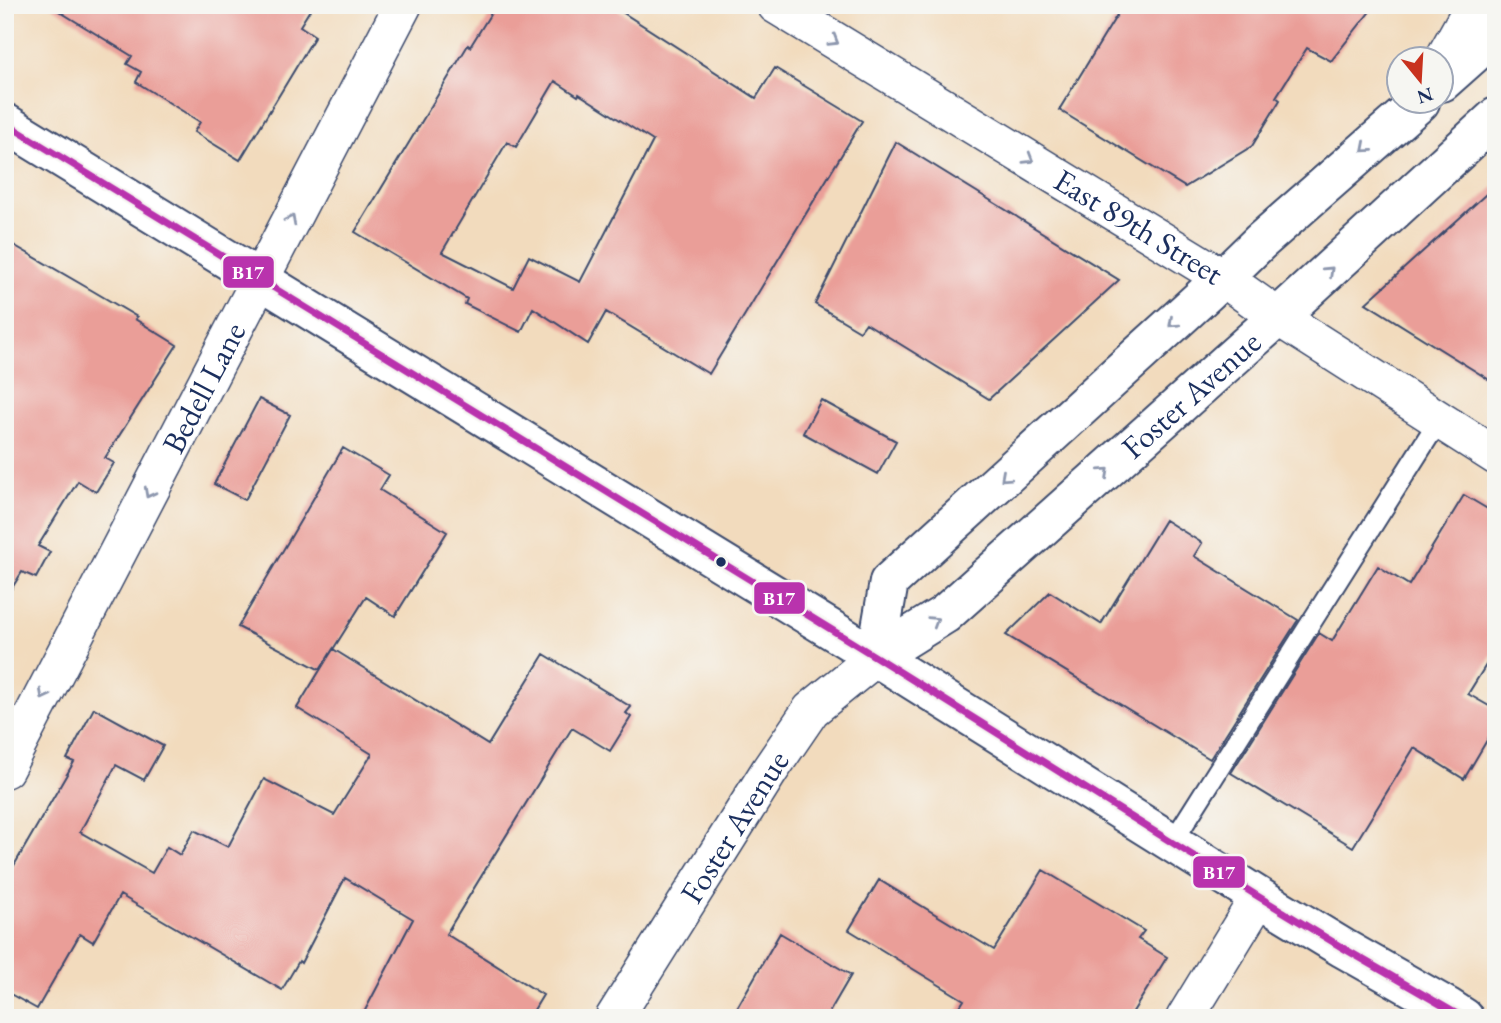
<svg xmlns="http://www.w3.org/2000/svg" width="1501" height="1023" font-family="'EB Garamond',serif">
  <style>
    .building { fill: #ea9e98; fill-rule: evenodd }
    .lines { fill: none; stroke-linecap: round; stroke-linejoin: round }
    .service-casing { stroke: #3b496c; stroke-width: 23 }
    .minor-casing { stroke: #3b496c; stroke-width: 40 }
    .secondary-casing { stroke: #3b496c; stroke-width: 42 }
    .service { stroke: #fff; stroke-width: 19 }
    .minor { stroke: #fff; stroke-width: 37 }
    .secondary { stroke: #fff; stroke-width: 38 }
    .bus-1-casing { stroke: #f6f6f2; stroke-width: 12 }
    .bus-1 { stroke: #b933ad; stroke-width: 7 }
    .oneway { stroke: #8d97ae }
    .bus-dot { fill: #1b2f5e; stroke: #f6f6f2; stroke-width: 2.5 }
    .labels { text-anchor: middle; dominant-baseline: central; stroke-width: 7; stroke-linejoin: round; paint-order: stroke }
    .street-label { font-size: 32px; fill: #1b2f5e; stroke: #f6f6f2 }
    .line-badge { stroke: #f6f6f2; stroke-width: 2.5 }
    .badge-label { font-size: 19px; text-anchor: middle; font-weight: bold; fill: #fff }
  </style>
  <rect width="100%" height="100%" fill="#f6f6f2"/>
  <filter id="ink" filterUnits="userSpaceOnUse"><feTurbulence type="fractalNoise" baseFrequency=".0143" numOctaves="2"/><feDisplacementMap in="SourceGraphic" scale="14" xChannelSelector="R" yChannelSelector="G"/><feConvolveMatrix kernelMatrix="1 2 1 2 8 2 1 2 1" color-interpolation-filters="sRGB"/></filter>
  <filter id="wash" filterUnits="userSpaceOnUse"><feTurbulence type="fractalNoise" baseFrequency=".00686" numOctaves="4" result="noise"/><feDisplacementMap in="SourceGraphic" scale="28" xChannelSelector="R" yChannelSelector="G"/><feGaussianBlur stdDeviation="1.57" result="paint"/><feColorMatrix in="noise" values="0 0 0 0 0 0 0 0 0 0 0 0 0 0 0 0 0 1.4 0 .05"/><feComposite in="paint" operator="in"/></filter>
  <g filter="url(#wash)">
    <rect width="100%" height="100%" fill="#f2dbbd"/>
    <g id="blocks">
      <path class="building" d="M 49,5 L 313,5 L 300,26 L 315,36 L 240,160 L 194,132 L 200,122 L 136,82 L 141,72 L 127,64 L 132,56 Z
        M 496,5 L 611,5 L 756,98 L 775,68 L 862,121 L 709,374 L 606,312 L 588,344 L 533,308 L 521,332 L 465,304 L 467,299 L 355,232 L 468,45 L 470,47 ZM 555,81 L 578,96 L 579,94 L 653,141 L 580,282 L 529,256 L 513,288 L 442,252 L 507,142 L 516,147 Z
        M 1123,5 L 1375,5 L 1331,61 L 1307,48 L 1276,97 L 1280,100 L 1252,146 L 1185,187 L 1059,110 Z
        M 896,142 L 1119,280 L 989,399 L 866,323 L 860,331 L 815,304 Z
        M 1496,185 L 1496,384 L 1366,303 Z
        M 5,240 L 93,291 L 137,317 L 135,319 L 177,345 L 105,458 L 114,463 L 96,492 L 78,481 L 38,546 L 50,552 L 36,578 L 22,572 L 5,599 Z
        M 259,399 L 290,415 L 245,500 L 214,484 Z
        M 821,400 L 896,441 L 878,474 L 803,433 Z
        M 343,448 L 389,475 L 380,490 L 447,532 L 395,616 L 366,597 L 320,670 L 238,627 Z
        M 1464,495 L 1496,514 L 1496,649 L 1468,694 L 1496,710 L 1496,725 L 1464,779 L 1414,748 L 1353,847 L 1231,773 L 1319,633 L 1332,641 L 1378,566 L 1409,585 Z
        M 1165,520 L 1202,543 L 1194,556 L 1298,620 L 1210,759 L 1006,635 L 1050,592 L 1101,624 Z
        M 333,649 L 488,745 L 544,654 L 631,707 L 626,713 L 631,717 L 610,751 L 572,728 L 446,934 L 543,995 L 529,1018 L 361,1018 L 413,919 L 345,878 L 301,963 L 299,961 L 282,990 L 120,895 L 93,942 L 80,934 L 37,1009 L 5,991 L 5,881 L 74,762 L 67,759 L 94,708 L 163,746 L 144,780 L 116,765 L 80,832 L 152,873 L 167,847 L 180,855 L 194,830 L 228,847 L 264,779 L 334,815 L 372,754 L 297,708 Z
        M 1043,870 L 1144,931 L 1138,939 L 1167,957 L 1129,1018 L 953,1018 L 964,1000 L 849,930 L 879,880 L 994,950 Z
        M 780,933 L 851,975 L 826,1018 L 731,1018 Z"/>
    </g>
  </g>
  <g filter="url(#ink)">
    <use href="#blocks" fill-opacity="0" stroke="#3b496c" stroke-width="2"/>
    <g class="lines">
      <g class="service-casing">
        <path id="service" d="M 1172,843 L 1439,420"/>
      </g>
      <g class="minor-casing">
        <g id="minor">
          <path id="s1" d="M 776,5 L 1223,278 L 1278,317 L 1496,456"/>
          <path d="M 1442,62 L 1474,5"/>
          <path id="s2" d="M 5,769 L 403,5"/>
          <path id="s3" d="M 614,1018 L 770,770 L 811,710 L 876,657"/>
          <path d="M 1185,1018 L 1259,897"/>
        </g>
      </g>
      <g class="secondary-casing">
        <g id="secondary">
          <path d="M 1442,82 L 1496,34"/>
          <path d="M 5,123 L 876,657 L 1259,897 L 1343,948 L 1447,1007 L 1464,1018"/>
          <path id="s4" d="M 876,657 L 945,614 L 1278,317 L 1496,117"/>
          <path d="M 876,657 L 889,582 L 1223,278 L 1260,242 L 1420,102"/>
        </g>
      </g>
      <use href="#service" class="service"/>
      <use href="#minor" class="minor"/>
      <use href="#secondary" class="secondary"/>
      <g class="bus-1-casing">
        <path id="bus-1" d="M 5,123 L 876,657 L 1259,897 L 1343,948 L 1464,1018"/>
      </g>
      <use href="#bus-1" class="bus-1"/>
    </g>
    <defs><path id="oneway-chevron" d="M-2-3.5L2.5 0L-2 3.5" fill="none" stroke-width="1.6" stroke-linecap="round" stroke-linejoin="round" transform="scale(1.75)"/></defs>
    <g class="oneway">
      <use href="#oneway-chevron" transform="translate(834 41) rotate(31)"/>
      <use href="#oneway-chevron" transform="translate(1366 148) rotate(139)"/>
      <use href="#oneway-chevron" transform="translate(1029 159) rotate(31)"/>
      <use href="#oneway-chevron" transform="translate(291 220) rotate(-63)"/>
      <use href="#oneway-chevron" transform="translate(1329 271) rotate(-43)"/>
      <use href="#oneway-chevron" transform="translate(1173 323) rotate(138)"/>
      <use href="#oneway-chevron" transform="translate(1105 472) rotate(-42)"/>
      <use href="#oneway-chevron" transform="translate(1005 477) rotate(138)"/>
      <use href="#oneway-chevron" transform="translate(149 493) rotate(118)"/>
      <use href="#oneway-chevron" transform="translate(934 621) rotate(-32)"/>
      <use href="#oneway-chevron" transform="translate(44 695) rotate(118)"/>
    </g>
  </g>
  <circle class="bus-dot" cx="721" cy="562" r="6"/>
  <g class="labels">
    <g class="street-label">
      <text stroke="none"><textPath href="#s1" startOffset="425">East 89th Street</textPath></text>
      <text stroke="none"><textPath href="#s2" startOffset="430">Bedell Lane</textPath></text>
      <text stroke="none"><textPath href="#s4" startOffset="411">Foster Avenue</textPath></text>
      <text stroke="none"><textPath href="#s3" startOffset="226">Foster Avenue</textPath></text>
    </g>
  </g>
  <g class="line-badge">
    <rect x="222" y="255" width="53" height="34" rx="7" fill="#b933ad"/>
    <rect x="753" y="581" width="53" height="34" rx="7" fill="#b933ad"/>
    <rect x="1192" y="855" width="54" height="34" rx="7" fill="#b933ad"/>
  </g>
  <g class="badge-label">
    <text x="248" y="279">B17</text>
    <text x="779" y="605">B17</text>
    <text x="1219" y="879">B17</text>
  </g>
  <rect width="1501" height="1023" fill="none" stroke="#f6f6f2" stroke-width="28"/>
  <g transform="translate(1420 80) rotate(162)"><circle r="33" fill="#f6f6f2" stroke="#9ea6b7" stroke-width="2"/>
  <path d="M0-5L12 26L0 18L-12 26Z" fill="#c8321e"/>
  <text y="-10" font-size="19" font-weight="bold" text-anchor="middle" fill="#1b2f5e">N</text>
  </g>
</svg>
